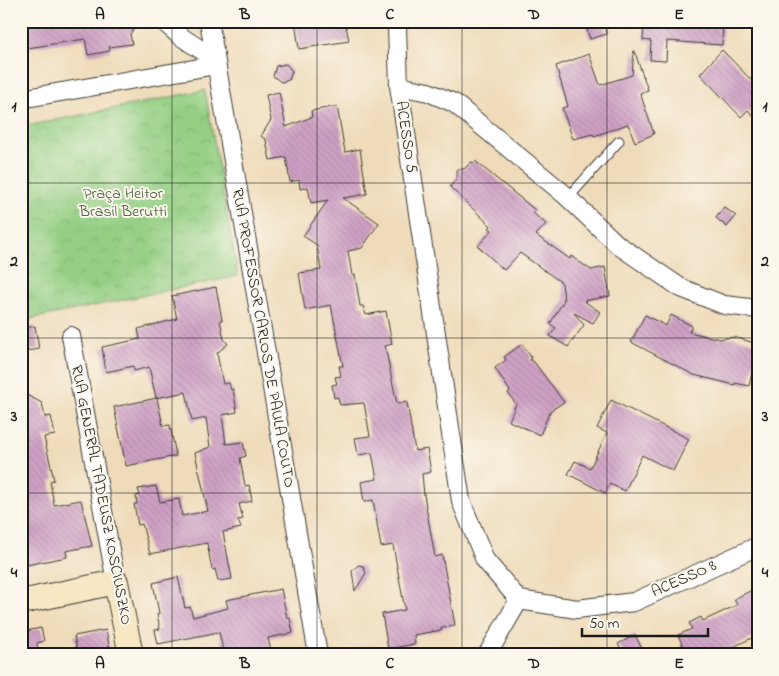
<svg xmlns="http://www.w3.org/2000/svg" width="779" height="676" font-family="'Indie Flower',sans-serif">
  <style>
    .park { fill: url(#park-crowns); stroke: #587650 }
    .building { fill: url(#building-back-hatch) }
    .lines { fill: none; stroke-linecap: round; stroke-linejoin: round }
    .lane-casing { stroke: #3c3934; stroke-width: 11 }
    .street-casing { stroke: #3c3934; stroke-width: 20 }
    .secondary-casing { stroke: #3c3934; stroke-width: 26 }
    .lane { stroke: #fff; stroke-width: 9 }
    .street { stroke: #fff; stroke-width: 18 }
    .secondary { stroke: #f7e8c3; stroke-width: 24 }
    .grid { fill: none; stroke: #1c1c1c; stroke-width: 1; stroke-opacity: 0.55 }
    .labels { text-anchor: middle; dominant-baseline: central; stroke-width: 4; stroke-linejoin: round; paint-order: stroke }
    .street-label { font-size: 16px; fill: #1c1c1c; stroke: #fbf7ec }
    .park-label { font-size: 16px; fill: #465b40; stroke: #fbf7ec }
    .neatline { fill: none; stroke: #1c1c1c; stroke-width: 2 }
    .grid-label { font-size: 16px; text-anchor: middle; font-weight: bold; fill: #1c1c1c }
  </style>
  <defs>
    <pattern id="park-crowns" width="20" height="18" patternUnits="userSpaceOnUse" patternTransform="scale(1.25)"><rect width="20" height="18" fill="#94cf84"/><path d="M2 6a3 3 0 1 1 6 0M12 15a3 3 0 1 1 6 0" fill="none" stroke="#7fb171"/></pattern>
    <pattern id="building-back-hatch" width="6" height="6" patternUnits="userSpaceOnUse" patternTransform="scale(1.25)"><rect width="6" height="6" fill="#cea0c4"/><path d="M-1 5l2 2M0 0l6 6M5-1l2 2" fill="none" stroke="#b089a8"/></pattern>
  </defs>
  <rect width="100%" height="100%" fill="#fbf7ec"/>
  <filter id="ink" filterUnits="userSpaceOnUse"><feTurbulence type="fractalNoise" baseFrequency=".02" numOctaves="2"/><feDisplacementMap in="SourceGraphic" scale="10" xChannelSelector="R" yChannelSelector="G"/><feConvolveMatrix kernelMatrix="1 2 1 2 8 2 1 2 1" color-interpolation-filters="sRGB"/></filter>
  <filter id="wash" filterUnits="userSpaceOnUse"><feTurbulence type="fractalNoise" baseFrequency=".0096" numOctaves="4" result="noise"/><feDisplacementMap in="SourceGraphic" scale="20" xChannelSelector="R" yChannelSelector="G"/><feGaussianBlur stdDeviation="1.12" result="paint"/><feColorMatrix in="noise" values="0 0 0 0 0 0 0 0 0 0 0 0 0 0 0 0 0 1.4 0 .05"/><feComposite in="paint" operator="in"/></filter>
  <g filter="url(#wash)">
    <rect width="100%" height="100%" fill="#efdbba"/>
    <path class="park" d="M 205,90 L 238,276 L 21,321 L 21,127 Z"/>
    <g id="blocks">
      <path class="building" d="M 21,21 L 128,21 L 135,28 L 130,34 L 132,44 L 109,47 L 110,51 L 88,55 L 85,39 L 21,49 Z
        M 295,21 L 345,21 L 349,41 L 299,49 Z
        M 584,21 L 602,21 L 607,34 L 590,39 Z
        M 644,21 L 723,21 L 722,45 L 667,41 L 666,61 L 650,60 L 651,41 L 643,40 Z
        M 634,50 L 648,90 L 640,93 L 654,134 L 635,142 L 628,124 L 594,136 L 593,134 L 573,139 L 562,108 L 568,106 L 556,66 L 589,54 L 600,85 L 632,75 Z
        M 722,50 L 758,87 L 758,121 L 748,110 L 741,117 L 700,74 Z
        M 286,64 L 292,71 L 289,80 L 281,82 L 273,76 L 276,66 Z
        M 279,92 L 286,127 L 312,117 L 311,111 L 337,106 L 345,152 L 360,149 L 367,194 L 343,198 L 379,223 L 362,248 L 348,251 L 352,275 L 355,275 L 360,306 L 363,306 L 366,315 L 386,311 L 392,344 L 385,346 L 397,404 L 407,402 L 415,451 L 427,449 L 431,472 L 422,474 L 424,495 L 435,557 L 442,555 L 455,625 L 441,628 L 442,630 L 414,635 L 415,644 L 388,649 L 382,614 L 405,610 L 393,545 L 381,547 L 373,500 L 364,502 L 361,482 L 377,479 L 372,453 L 358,455 L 355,438 L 370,436 L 364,403 L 340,405 L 338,397 L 334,398 L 332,385 L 337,384 L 335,377 L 341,376 L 339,366 L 343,366 L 331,305 L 305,310 L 299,273 L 321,270 L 317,245 L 303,236 L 328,200 L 311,203 L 308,187 L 300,189 L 299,180 L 290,182 L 286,157 L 270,160 L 266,140 L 261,136 L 271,120 L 266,95 Z
        M 475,161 L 535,210 L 533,213 L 546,224 L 536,235 L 570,259 L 571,256 L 591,270 L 605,267 L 610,296 L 584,301 L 600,312 L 593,323 L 574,313 L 584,325 L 568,347 L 550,336 L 556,328 L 550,324 L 564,300 L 562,283 L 520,253 L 504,270 L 478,246 L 492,230 L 489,228 L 491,226 L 450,187 L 457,177 L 457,169 L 464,169 L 471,162 L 473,163 Z
        M 724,207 L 736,216 L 727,227 L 716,218 Z
        M 216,287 L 222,320 L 220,320 L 224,339 L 228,344 L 217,353 L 223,384 L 229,383 L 231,390 L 233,389 L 237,412 L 222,415 L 226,444 L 243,442 L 246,456 L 240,458 L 245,486 L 249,485 L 252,501 L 239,504 L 243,519 L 238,520 L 241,528 L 223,532 L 232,579 L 218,581 L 215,569 L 212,570 L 207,543 L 150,554 L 142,524 L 138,525 L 134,504 L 137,504 L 136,496 L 140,495 L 138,489 L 156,486 L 160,502 L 179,499 L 182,516 L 208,511 L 195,453 L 210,447 L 206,418 L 192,421 L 186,392 L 156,398 L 149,367 L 134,371 L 133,366 L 106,372 L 102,347 L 140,339 L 138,329 L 177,319 L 172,296 Z
        M 645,315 L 666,326 L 671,315 L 692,326 L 689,332 L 720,339 L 734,337 L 758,344 L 758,359 L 755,359 L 749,386 L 735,383 L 735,385 L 694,375 L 631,342 Z
        M 35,326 L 39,349 L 21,352 L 21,329 Z
        M 522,344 L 531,357 L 530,360 L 534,362 L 564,402 L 550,411 L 540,435 L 509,421 L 516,404 L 508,393 L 510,391 L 495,368 L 506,360 L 504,357 Z
        M 21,392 L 42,403 L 45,417 L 51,416 L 55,435 L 44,437 L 54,480 L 50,481 L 54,505 L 81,500 L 92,546 L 66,551 L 67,557 L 21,566 L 21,553 L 25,552 L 21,535 Z
        M 157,398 L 163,426 L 170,425 L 176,456 L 126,466 L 114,407 Z
        M 611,400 L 689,439 L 673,471 L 642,455 L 625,491 L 610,484 L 605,493 L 568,474 L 575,461 L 590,468 L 607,433 L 597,428 Z
        M 358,565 L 363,566 L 366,573 L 355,591 L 352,571 Z
        M 178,577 L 185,608 L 190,607 L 193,617 L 228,608 L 226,600 L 281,589 L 287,618 L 290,618 L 293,633 L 268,638 L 272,655 L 224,655 L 219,632 L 158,644 L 155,630 L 160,629 L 157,614 L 159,613 L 153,583 Z
        M 758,587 L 758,635 L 731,648 L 734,655 L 687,655 L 678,635 L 692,629 L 689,623 L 701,617 L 703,621 L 737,605 L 734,599 Z
        M 41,628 L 44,641 L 37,643 L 39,655 L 21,655 L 21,632 Z
        M 106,630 L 111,655 L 78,655 L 74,636 Z
        M 635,635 L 645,655 L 624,655 L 618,644 Z"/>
    </g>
  </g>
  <g filter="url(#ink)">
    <use href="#blocks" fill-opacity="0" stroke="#3c3934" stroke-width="1"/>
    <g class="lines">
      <g class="lane-casing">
        <path id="lane" d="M 568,198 L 619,141"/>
      </g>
      <g class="street-casing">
        <path id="street" d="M 163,21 L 180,36 L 215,59
          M 209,21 L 318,655
          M 399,86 L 397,27 L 401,21
          M 21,99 L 216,65
          M 71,336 L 116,582
          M 519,600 L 485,560 L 461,501 L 399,86 L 428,92 L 454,103 L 564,194 L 618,245 L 681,288 L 724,305 L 758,309
          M 519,600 L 577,609 L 634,602 L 758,546
          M 487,655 L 519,600"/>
      </g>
      <g class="secondary-casing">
        <path id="secondary" d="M 21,602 L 116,582 L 131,655"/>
      </g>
      <use href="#lane" class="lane"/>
      <use href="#street" class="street"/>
      <use href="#secondary" class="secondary"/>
    </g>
  </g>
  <path class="grid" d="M 172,21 L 172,655M 317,21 L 317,655M 462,21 L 462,655M 607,21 L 607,655M 21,183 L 758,183M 21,338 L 758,338M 21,493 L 758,493"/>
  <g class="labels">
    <g class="street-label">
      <text transform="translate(406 137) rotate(81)">ACESSO 5</text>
      <text transform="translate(263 338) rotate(80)">RUA PROFESSOR CARLOS DE PAULA COUTO</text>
      <text transform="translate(101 495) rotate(79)">RUA GENERAL TADEUSZ KOSCIUSZKO</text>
      <text transform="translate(684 579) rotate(-24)">ACESSO 8</text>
    </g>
    <g class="park-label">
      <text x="123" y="194">Praça Heitor<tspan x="123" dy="18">Brasil Berutti</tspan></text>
    </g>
  </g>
  <rect width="779" height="676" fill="none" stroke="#fbf7ec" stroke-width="55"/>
  <path d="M582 628v8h126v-8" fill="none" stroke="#1c1c1c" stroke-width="2.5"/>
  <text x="589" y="628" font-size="15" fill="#1c1c1c" stroke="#fbf7ec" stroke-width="4" paint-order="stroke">50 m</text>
  <rect x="28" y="28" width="724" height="620" class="neatline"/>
  <g class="grid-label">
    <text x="100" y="19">A</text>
    <text x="245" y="19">B</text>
    <text x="390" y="19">C</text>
    <text x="534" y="19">D</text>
    <text x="679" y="19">E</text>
    <text x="14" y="111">1</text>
    <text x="765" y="111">1</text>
    <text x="14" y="266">2</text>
    <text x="765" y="266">2</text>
    <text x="14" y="421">3</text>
    <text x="765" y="421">3</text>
    <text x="14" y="577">4</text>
    <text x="765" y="577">4</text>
    <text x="100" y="668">A</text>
    <text x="245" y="668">B</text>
    <text x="390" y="668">C</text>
    <text x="534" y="668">D</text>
    <text x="679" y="668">E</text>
  </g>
</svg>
